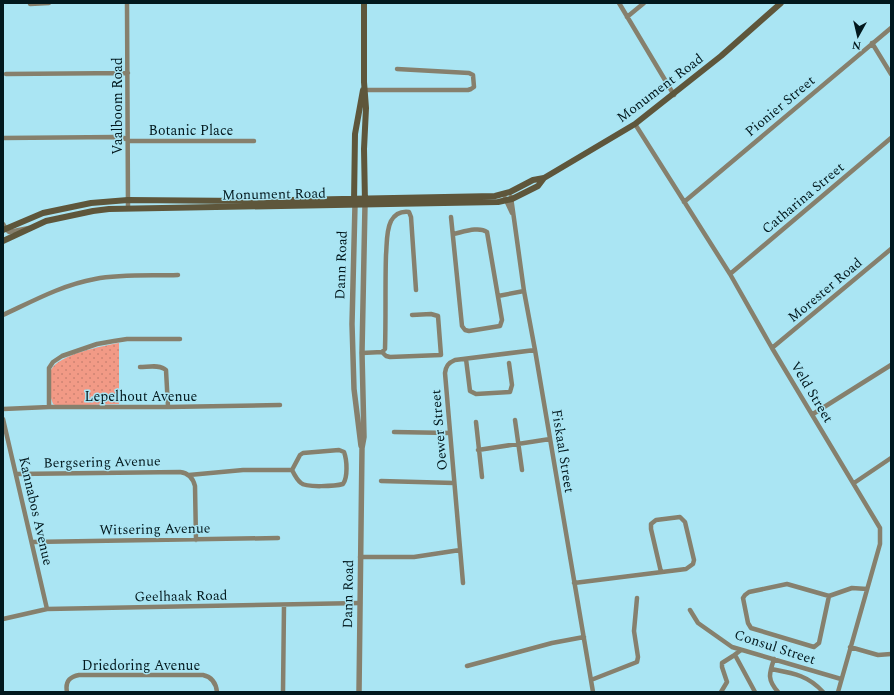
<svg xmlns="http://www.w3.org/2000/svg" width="894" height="695" font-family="Spectral,serif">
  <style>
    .grass { fill: url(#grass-dots) }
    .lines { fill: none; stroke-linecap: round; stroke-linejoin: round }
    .minor { stroke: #86806d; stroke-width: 4.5 }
    .tertiary { stroke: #86806d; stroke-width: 5.5 }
    .secondary { stroke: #5e563b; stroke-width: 6 }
    .labels { text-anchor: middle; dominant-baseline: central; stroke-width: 3; stroke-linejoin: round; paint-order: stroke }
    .street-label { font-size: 14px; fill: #02181d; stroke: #aae5f3 }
  </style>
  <defs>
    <pattern id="grass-dots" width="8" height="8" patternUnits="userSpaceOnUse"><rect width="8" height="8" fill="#f29a86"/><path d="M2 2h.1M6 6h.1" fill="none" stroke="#ce8473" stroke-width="1.8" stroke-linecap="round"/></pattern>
  </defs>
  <rect width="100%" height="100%" fill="#aae5f3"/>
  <path class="grass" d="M 119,343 L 119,404 L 57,406 L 53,404 L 51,398 L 51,370 C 59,354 103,346 119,343 Z"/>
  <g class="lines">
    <path class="minor" d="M 127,3 L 128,208
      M 619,3 L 674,95
      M 30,4 L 49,3
      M 627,17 L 644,3
      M 872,43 L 891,74
      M 6,74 L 128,73
      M 365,90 L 468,90 L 471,89 L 474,87 L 473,75 L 469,73 L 397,69
      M 635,124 L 730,274 L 772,348 L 880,528 L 880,544 L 838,692
      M 3,138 L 117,137 L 124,138 L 129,141
      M 129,141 L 254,141
      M 511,197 L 524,291 L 535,350 L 593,692
      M 505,198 L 512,213
      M 684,202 L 891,28
      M 451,217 L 462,326 L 465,330 L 469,331 L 500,326 L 502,320 L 487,232 C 479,226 463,232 453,234
      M 3,224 L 6,229 L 9,232 L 29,228
      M 730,274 L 891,138
      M 498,296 L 524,291
      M 3,315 C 33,301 62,285 95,279 C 122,274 151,276 178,275
      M 772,348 L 891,249
      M 382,352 L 386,356 L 390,357 L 441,355 L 438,316 L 431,314 L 412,315
      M 362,353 L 382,352 L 385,349 C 386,317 385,286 386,255 C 387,244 386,231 391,221 C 395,214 401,211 409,212 L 411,217 L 416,290
      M 466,359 L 470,391 L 476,394 L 510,392 L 512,385 L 509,363
      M 140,367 C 148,367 160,364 166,370 L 168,407
      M 49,407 L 49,368 L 53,362 L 62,356 L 97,344 L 114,341 L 127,339 L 180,339
      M 3,409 L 49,407 L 168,407 L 280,405
      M 813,414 L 891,365
      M 3,419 L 47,609
      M 515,420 L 522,470
      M 476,422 L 482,477
      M 394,432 L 450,433
      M 339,450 L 344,452 C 347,460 348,477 343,484 C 336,486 306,488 301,483 C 297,480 294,474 292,470 L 300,455 L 303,453 Z
      M 478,450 L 550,439
      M 16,474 L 180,472 C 188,473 193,478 195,486 L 196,540
      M 189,475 L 243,470 L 292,470
      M 381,481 L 454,483
      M 854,483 L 891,458
      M 32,542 L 278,538
      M 360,557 L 414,557 L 460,550
      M 463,583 L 445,373 C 446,366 448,363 455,360 L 535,350
      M 574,583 L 686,569 L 693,564 L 694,560 L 685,522 L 680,517 L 656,520 L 651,524 L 651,529 L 661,572
      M 829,596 L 819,643 L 814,647 L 751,628 L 748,623 L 743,598 L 745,595 L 749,592 L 787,584 L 829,596 L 852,588 L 867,589
      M 690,610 L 698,623 L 732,647 L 841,679
      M 3,619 L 47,609 L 360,603
      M 850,647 L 878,655 L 891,654
      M 735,655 L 755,692
      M 774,659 C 769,674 767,679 778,692
      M 467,666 L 552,643 L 584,637
      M 771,669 C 792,673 808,675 823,692
      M 591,680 L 637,662 L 638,657 L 634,631 L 637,598
      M 67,692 C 65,682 69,677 79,675 L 203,675 C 212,677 216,683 217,692
      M 283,692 L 284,605
      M 721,692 L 727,682 L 722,667 L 722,663 L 733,656 L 741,650"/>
    <path class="tertiary" d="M 355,205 L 352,324 L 354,389 L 361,446
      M 359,692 L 362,448 L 364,437 L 362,353 L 365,205"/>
    <path class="secondary" d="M 364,3 L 364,82 L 366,108 L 364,149 L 365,203
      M 354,202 L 355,134 L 363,90
      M 3,230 L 43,213 L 91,203 L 128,200 L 246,201 L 495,196 L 510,192 L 533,180 L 544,178 L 635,124 L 721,56 L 781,3
      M 3,241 L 46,221 L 93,211 L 109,209 L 498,202 L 512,199 L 538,186 L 544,178"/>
  </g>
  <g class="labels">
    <g class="street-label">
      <text transform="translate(660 88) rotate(-37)">Monument Road</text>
      <text transform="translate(117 106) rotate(-90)">Vaalboom Road</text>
      <text transform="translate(780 106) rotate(-40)">Pionier Street</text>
      <text x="191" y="130">Botanic Place</text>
      <text transform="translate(274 194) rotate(-1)">Monument Road</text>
      <text transform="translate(803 198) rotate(-40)">Catharina Street</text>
      <text transform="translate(341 265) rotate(-88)">Dann Road</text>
      <text transform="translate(825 290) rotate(-40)">Morester Road</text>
      <text transform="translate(812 392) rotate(59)">Veld Street</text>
      <text x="141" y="396">Lepelhout Avenue</text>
      <text transform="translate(439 430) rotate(-95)">Oewer Street</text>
      <text transform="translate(563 451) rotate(81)">Fiskaal Street</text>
      <text transform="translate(102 462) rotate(-1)">Bergsering Avenue</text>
      <text transform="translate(36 511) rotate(77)">Kannabos Avenue</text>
      <text transform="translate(155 529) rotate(-1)">Witsering Avenue</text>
      <text transform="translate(348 594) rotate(-89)">Dann Road</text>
      <text transform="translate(181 596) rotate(-1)">Geelhaak Road</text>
      <text transform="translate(775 647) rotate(18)">Consul Street</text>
      <text x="141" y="665">Driedoring Avenue</text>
    </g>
  </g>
  <rect width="894" height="695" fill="none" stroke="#02181d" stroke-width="8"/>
  <g transform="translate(858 36) rotate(188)" stroke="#aae5f3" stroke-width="3" paint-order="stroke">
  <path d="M0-3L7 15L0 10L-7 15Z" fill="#02181d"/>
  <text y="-6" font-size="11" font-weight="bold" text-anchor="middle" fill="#02181d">N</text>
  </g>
</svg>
